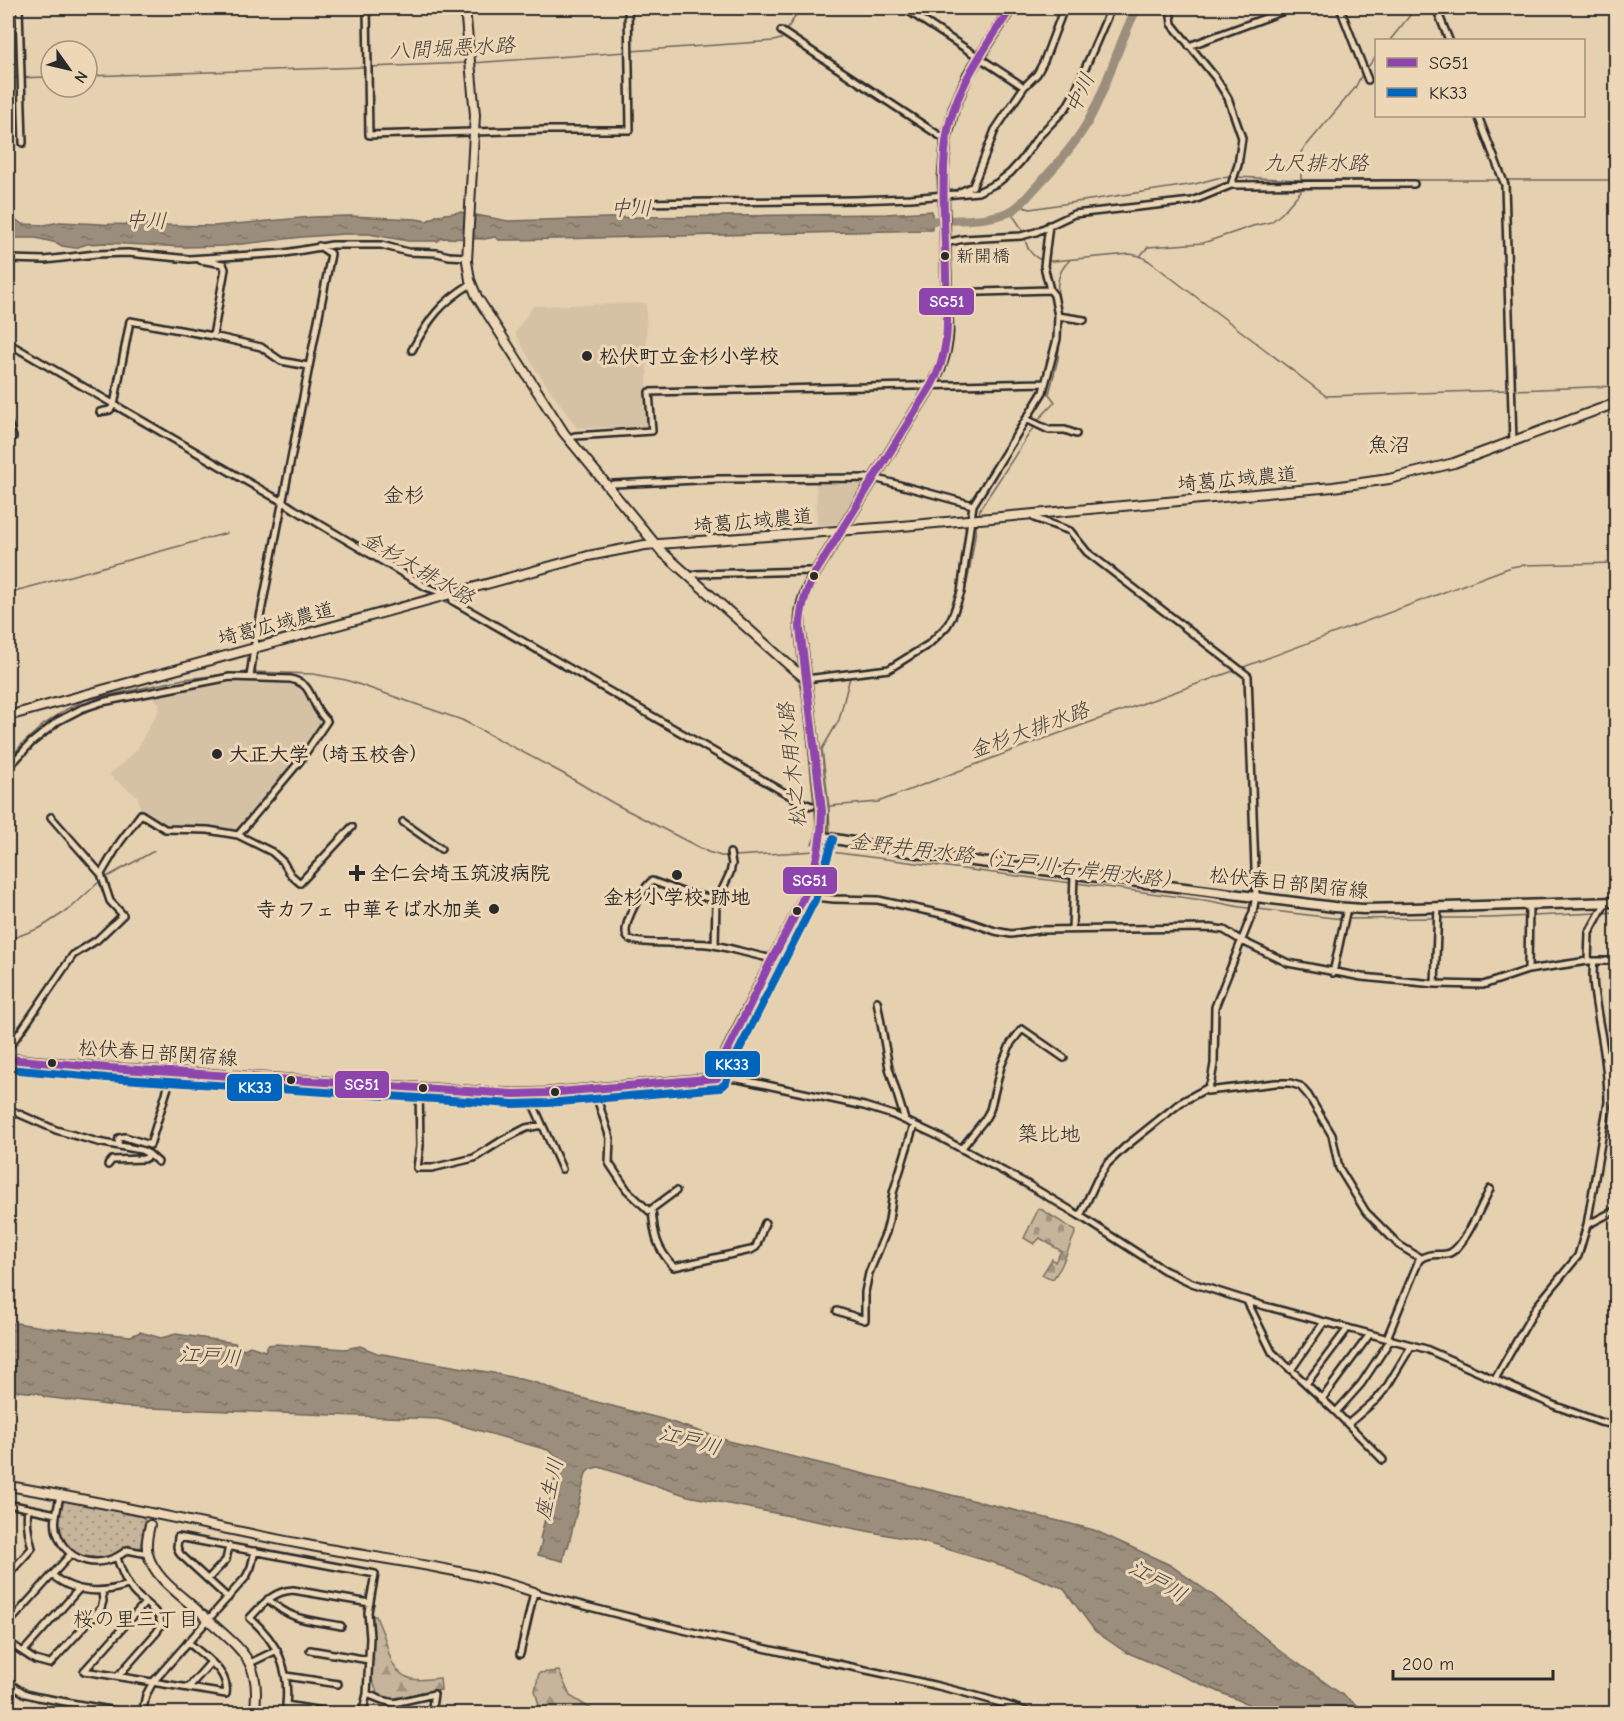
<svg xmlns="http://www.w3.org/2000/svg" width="1624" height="1721" font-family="'Comic Neue','Klee One',sans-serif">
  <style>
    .built { fill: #d5c2a5 }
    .forest { fill: url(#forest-firs); stroke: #797063; stroke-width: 1.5 }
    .cemetery { fill: url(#cemetery-stones); stroke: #797063; stroke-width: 1.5 }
    .park { fill: url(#park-dots); stroke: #797063; stroke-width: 1.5 }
    .water { fill: url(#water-ripples); stroke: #6e665b; stroke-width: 1.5 }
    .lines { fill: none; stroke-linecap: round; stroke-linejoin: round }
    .stream { stroke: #6e665b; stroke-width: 1.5 }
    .river { stroke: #9b8e7b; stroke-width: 9 }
    .street-casing { stroke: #2b2b2b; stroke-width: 10 }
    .secondary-casing { stroke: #2b2b2b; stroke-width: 12 }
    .primary-casing { stroke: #2b2b2b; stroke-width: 13 }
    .street { stroke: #edd7b6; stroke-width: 5 }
    .secondary { stroke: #edd7b6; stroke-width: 8 }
    .primary { stroke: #edd7b6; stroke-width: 8 }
    .bus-1-casing { stroke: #edd7b6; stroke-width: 12 }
    .bus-2-casing { stroke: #edd7b6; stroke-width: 12 }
    .bus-1 { stroke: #8e44ad; stroke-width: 8 }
    .bus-2 { stroke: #0065bd; stroke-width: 8 }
    .bus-dot { fill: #2b2b2b; stroke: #edd7b6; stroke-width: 2 }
    .labels { text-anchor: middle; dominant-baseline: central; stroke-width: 6; stroke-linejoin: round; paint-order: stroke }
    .bus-label { font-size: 18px; fill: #2b2b2b; stroke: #edd7b6; text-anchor: start }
    .poi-label { font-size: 20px; font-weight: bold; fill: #2b2b2b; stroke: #edd7b6; text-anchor: start }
    .street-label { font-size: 20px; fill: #2b2b2b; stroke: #edd7b6 }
    .water-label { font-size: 21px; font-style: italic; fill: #47443f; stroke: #edd7b6 }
    .neighbourhood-label { font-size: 21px; fill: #2b2b2b; stroke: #edd7b6 }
    .line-badge { stroke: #edd7b6; stroke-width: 2 }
    .badge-label { font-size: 16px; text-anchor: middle; font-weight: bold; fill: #fff }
  </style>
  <defs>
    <pattern id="forest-firs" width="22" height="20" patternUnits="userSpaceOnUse" patternTransform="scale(1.5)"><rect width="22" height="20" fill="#c7b59b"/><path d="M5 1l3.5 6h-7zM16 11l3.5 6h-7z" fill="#a2937f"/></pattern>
    <pattern id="cemetery-stones" width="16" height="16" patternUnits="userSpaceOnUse" patternTransform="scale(1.5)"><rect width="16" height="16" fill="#c7b59b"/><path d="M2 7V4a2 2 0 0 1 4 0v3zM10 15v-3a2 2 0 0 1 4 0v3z" fill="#a2937f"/></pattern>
    <pattern id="park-dots" width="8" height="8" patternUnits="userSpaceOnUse" patternTransform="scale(1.5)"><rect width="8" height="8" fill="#c7b59b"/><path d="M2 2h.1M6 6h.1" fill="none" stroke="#a2937f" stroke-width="1.8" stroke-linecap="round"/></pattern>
    <pattern id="water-ripples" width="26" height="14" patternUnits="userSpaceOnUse" patternTransform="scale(1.5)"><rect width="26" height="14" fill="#9b8e7b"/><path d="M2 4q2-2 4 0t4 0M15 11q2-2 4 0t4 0" fill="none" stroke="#7f7465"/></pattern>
  </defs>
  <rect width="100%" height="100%" fill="#e5d0b0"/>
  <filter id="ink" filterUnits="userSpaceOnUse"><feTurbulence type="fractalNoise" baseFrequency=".0167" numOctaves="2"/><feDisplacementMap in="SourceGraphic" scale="12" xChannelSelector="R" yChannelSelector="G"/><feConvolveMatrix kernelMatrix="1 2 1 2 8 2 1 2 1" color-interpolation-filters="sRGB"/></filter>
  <g filter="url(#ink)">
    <path class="built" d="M 646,303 L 648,427 L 577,428 L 534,367 L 515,333 L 533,306 Z
      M 865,481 L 840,524 L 817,525 L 816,482 Z
      M 238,680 L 296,684 L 305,690 L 322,723 L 298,757 L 238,830 L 168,826 L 141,811 L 138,797 L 109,775 L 137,750 L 149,726 L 158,712 L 160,704 L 153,698 L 154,695 L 229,681 Z"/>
    <path class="forest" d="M 371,1616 L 376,1616 C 379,1625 384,1634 386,1643 C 390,1658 393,1674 412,1679 C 420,1681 431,1679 440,1678 L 441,1690 L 421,1692 L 400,1699 L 379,1696 L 372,1680 Z
      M 559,1671 L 570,1696 L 598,1713 L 543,1714 L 541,1712 L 535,1691 L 539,1673 Z"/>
    <path class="cemetery" d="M 1039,1208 L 1076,1231 L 1061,1267 L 1053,1279 L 1042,1275 L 1052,1259 L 1055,1262 L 1061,1251 L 1040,1238 L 1034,1244 L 1024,1238 Z"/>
    <path class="park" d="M 62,1500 L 142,1516 L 145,1520 L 140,1549 L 125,1548 C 120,1552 115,1556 109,1558 C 87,1565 62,1552 59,1528 C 57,1518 60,1509 62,1500 Z"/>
    <path class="water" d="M 932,211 L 932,230 L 515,240 L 499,240 L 495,237 L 485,239 L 441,238 L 438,241 L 408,241 L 369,234 L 344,234 L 302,237 L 225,246 L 184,247 L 106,243 L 87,244 L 75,248 L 62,246 L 57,243 L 36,238 L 8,238 L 8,219 L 16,220 L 22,224 L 44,225 L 60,222 L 102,224 L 214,226 L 312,217 L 350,216 L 416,219 L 427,221 L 438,215 L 460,212 L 508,221 L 642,217 L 886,214 Z
      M 16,1323 L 49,1328 L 131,1336 L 140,1332 L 161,1338 L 176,1334 L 235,1343 L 244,1349 L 250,1346 L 265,1351 L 268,1345 L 276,1344 L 345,1349 L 360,1346 L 377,1353 L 493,1373 L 537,1383 L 562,1393 L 662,1419 L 732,1442 L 1071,1524 L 1094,1530 L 1170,1565 L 1214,1596 L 1282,1652 L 1368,1713 L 1264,1713 L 1257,1708 L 1124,1651 L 1095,1631 L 1063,1588 L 1004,1566 L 923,1542 L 688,1496 L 599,1467 L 590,1469 L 586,1473 L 568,1547 L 566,1547 L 563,1561 L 538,1555 L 542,1541 L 540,1539 L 558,1466 C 559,1458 555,1454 548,1450 L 438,1419 L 123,1407 L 45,1397 L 38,1393 L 8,1390 L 8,1324 Z"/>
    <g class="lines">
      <path class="stream" d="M 785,32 L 801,8
        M 1390,40 L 1416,8
        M 631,51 L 774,41 L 781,39 L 783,36
        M 472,63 L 626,52
        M 370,67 L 467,63
        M 1365,70 L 1376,57
        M 87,76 L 366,67
        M 8,78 L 51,77
        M 1236,177 L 1301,180 L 1502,180
        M 1301,179 L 1301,152 L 1355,88 L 1362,74
        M 1506,180 L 1616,180
        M 1018,205 L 1030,209 L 1195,184 L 1217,178 L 1232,177
        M 1010,212 C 1014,217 1018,222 1021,228 C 1027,242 1025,252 1041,260
        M 1141,255 L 1148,247 L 1203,243 L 1253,226 L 1271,222 L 1281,214 L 1301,191 L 1301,187
        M 1046,261 L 1053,261 L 1130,254 L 1140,256 L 1149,261 L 1326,396 L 1509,390
        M 1061,314 C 1057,296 1053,274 1070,260
        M 8,348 L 109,406
        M 1514,390 L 1616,386
        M 113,409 L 281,506
        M 1037,421 L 1055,402 L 1049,394 L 1058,359 L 1062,319
        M 285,508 L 400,575
        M 979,515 L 980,509 L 1035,425
        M 425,589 L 434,594
        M 8,593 L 227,533
        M 443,600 L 807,810 L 815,809
        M 902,664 C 920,655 940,644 950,627 C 969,596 971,557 977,523
        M 1241,668 L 1511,567 L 1523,565 L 1616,563
        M 253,672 L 313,674 L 346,680 L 462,720 L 562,773 L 613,803 L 708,852 L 721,856 L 729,856
        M 799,683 L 803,695 L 814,805
        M 8,762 L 22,744 L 43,725 L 65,710 L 86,700 L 184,679 L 248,672
        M 830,806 L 878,802 L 1024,746 L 1236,670
        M 830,836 L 829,807 L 822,749 L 839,720 L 850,677 L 885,672
        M 812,844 C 818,833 815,821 815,810
        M 823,851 L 1072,883
        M 828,851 L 829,840
        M 734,856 L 816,851
        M 105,878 L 154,851
        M 1076,883 L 1210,901 L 1240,907 L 1342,919
        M 1601,913 L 1616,912
        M 1440,918 L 1491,918 L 1597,913
        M 1347,919 L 1435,918
        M 8,940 L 40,928 L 71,908 L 101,880"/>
      <path class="river" d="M 921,221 C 949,220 981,222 1007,213 C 1020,208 1029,194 1038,185 C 1055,167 1073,147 1086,125 C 1108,88 1117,45 1137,8"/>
      <g class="street-casing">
        <path id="street" d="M 19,8 L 23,143
          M 367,8 L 369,135 L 544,130 L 630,130 L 628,8
          M 904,8 L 1024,87
          M 1170,8 L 1172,24 L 1215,77 L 1228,98 L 1242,138 L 1238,165 L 1231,185
          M 1340,8 L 1368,80
          M 1436,8 L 1449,40
          M 781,31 L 946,140
          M 1189,46 L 1292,8
          M 1478,116 L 1505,185 L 1513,442
          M 960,192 L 973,186 L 995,130 L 1024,87 L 1037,74 L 1044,61 L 1064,8
          M 637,203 L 855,200 L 911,198 L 978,192 L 997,183 L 1010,173 L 1021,161 L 1038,137 L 1066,108 L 1074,94 L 1111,8
          M 945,243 L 964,239 L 1021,236 L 1036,232 L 1074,214 L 1192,201 L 1231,185 L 1414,184
          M 8,259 L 45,260 L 96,254 L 128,253 L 189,259 L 285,253 L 332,245 L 381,245 L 408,252 L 437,253 L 449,256 L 467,257
          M 947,293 L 1050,290
          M 1058,316 L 1084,320
          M 213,336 L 261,347 L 281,361 L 308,366
          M 8,343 L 272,496 L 282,501 L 294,509 L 426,587 L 440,592 L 443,596
          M 412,350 C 429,319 440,303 471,284
          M 100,412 L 110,410 L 114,405 L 130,321 L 213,336 L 225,269 L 223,264 L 200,260
          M 1026,419 L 1049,430 L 1065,430 L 1076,434
          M 8,423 L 13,437
          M 569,438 L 575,436 L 652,431 L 649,392 L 1045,383
          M 608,487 L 613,484 L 718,479 L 874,478 L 973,505
          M 1033,514 L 1034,518 L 1070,531 L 1087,552 L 1248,676 L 1256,896 L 1253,912 L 1215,1007 L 1214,1064 L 1211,1081 L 1207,1091 L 1276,1083 L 1290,1083 L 1300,1086 L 1308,1095 L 1332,1135 L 1339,1168 L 1366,1212 L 1399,1245 L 1420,1258
          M 691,577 L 696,574 L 810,571 L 815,573
          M 451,594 L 453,601 L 801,802 L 812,806
          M 250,677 L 254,648 L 331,254 L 319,246
          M 806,679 L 889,669 L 929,644 L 947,626 L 952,617 L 961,592 L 973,505 L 1043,392 L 1057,339 L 1058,316 L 1054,295 L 1050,290 L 1044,266 L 1049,225
          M 8,768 L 31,743 L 58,721 L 81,709 L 102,702 L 230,677 L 291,679 C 308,684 308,690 315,704 C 318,711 322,716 327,721 L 300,761 L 238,835
          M 403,822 L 441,849
          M 101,874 L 120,842 L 141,814 L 165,829 L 208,830 L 238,835 L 272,852 L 283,862 L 291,875 L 300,883 L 352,827
          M 805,896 L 834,899 L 878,900 L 955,917 L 995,931 L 1011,934 L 1039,930 L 1211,928 L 1224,930 L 1242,941 L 1288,963 L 1362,977 L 1435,984 L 1483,985 L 1528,970 L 1588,961 L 1616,961
          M 718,900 L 682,892 L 652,881 C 643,887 619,928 628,938 C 632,943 661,943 668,943 C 683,944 700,942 714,945 C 734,949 753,955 773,959
          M 1072,929 L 1074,875
          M 715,945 L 716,903 L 730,873 L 732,864 L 730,853
          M 1588,961 L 1589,933 L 1606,902
          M 1528,970 L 1529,904
          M 1333,973 L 1347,908
          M 1435,984 L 1438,907
          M 877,1001 L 889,1068 L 905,1120
          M 8,1048 L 23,1028 L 73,955 L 97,940 L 123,915 L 110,901 L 101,874 L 51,817
          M 717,1078 L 738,1079 L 762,1084 L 864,1106 L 893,1115 L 936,1135 L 1027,1184 L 1080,1216 L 1164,1270 L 1192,1283 L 1261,1305 L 1426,1349 L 1553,1405 L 1600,1422 L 1616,1425
          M 419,1087 L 420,1146 L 417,1168 L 432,1168 L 474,1158 L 501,1141 L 526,1128 L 542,1125
          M 594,1089 L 610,1138 L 609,1163 L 627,1190 L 649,1211 L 676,1191
          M 529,1095 L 562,1169
          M 8,1109 L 56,1130 L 98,1142 L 141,1150 L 149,1154 L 158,1162
          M 118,1145 L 119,1138 L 125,1137 L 150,1145 L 173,1071
          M 961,1149 L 985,1119 L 990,1110 L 1001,1066 L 1011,1043 L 1022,1029 L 1064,1058
          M 108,1165 L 112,1160 L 144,1159 L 149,1156 L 149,1154
          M 652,1209 C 654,1235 656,1248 674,1267 L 751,1250 L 756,1247 L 765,1223
          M 1080,1216 L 1097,1180 L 1107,1164 L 1125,1147 L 1180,1103 L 1209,1087
          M 1587,1225 L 1616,1210
          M 1247,1301 L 1272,1352 L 1336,1412 L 1383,1460
          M 837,1311 L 865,1320 L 865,1292 L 869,1273 L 886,1232 L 889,1220 L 893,1193 L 914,1125
          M 1387,1338 L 1419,1260 C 1430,1251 1440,1257 1450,1253 C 1465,1246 1482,1204 1490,1189
          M 1291,1370 L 1324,1322
          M 1495,1379 L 1537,1306 L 1578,1256 L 1587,1225 L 1608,1102 C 1608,1076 1604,1048 1599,1022 C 1596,1002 1591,981 1594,961
          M 1306,1384 L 1348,1328
          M 1322,1399 L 1370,1334
          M 1336,1412 L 1361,1384 L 1391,1339
          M 1348,1424 L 1377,1399 L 1386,1388 L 1412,1345
          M 60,1495 C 58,1508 53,1521 57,1533 C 67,1565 104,1570 127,1550 L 148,1554
          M 8,1504 L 56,1514
          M 117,1558 C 121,1569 124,1580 132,1590 C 140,1601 158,1609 161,1623 L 157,1632 L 118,1676
          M 8,1575 L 32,1548 C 28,1534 26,1522 28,1508
          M 52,1575 C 75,1594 101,1594 128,1585
          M 208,1579 L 226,1560 L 229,1546
          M 228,1598 L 180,1554 L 177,1547 L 178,1537 L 375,1574 L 368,1612 L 370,1638 L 367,1694 L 362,1714
          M 268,1599 C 293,1622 310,1620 341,1626
          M 145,1603 L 84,1671 L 226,1694 C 230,1671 203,1656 188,1642
          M 8,1624 L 71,1554
          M 8,1642 L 35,1660 L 50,1664 L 101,1608 L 103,1601 L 102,1591
          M 310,1650 L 369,1660
          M 23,1652 L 79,1589
          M 520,1654 L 534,1592 C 622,1617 711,1637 800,1656 C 878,1673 958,1687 1034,1714
          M 250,1663 L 277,1650
          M 286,1676 L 338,1684
          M 8,1683 L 26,1694 L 38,1697 L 132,1714
          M 188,1688 L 211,1662
          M 367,1694 L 382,1700 L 394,1703 L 434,1694 L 431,1714
          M 8,1697 L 15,1687
          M 142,1714 L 146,1695 L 153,1682 L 246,1577 L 251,1567 L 255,1551
          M 339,1714 L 286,1705 C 290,1668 277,1642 250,1618 C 263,1604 273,1591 293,1590 L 370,1603"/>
      </g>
      <g class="secondary-casing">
        <path id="secondary" d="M 465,8 L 475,115 L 467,261 L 470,280 L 477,297 L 564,433 L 661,551 L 791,667 L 806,679
          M 8,716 L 588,556 L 645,545 L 891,527 L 1333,487 L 1389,479 L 1454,463 L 1616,403
          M 8,1486 C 108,1502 207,1526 307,1545 C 383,1560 461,1567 534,1592
          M 150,1525 C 148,1534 145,1544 148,1554 C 154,1578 181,1595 198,1611
          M 203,1615 C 238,1648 264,1660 254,1714"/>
      </g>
      <g class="primary-casing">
        <path id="primary" d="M 823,837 L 941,857 L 1334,907 L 1363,909 L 1411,908 L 1616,902
          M 8,1059 L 108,1068 L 514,1094 L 547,1093 L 717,1078 L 719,1067 C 737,1031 754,995 772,960 C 797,912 826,867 822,811 L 800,628 C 799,606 805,592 815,573 L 931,386 C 942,368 947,352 948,332 L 943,177 L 946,140 L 954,108 L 968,75 L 1011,8"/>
      </g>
      <use href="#street" class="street"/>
      <use href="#secondary" class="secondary"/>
      <use href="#primary" class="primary"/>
      <g class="bus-1-casing">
        <path id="bus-1" d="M 8,1059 L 108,1068 L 514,1094 L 547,1093 L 717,1078 L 719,1067 C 736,1034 752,1000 768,967 C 796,913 822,875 822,811 L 800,628 C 800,608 806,591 815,573 L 931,386 C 952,349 947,316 946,275 C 945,231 941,186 946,142 C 952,92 984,50 1011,8"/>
      </g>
      <g class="bus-2-casing">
        <path id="bus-2" d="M 8,1069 L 107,1078 L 513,1104 L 548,1103 L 720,1088 L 726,1083 L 729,1070 L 815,900 L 833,839"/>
      </g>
      <use href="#bus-1" class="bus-1"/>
      <use href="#bus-2" class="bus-2"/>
    </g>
  </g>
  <g class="bus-dot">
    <circle cx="945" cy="256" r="5"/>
    <circle cx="587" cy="356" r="6"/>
    <circle cx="814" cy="576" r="5"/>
    <circle cx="217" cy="754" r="6"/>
    <path d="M354 864h6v6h6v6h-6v6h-6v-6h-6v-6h6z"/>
    <circle cx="677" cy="875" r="6"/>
    <circle cx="494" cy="909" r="6"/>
    <circle cx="797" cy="911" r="5"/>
    <circle cx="52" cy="1063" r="5"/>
    <circle cx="291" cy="1080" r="5"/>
    <circle cx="423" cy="1088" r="5"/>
    <circle cx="555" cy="1092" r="5"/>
  </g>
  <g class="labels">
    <g class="bus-label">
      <text x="956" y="256">新開橋</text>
    </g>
    <g class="poi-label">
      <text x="599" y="356">松伏町立金杉小学校</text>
      <text x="229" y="754">大正大学（埼玉校舎）</text>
      <text x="370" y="873">全仁会埼玉筑波病院</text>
      <text x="677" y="897" text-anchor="middle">金杉小学校 跡地</text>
      <text x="482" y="909" text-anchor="end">寺カフェ 中華そば水加美</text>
    </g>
    <g class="street-label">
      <text transform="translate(1237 479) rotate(-5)">埼葛広域農道</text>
      <text transform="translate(753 521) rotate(-5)">埼葛広域農道</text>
      <text transform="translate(276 624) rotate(-15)">埼葛広域農道</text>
      <text transform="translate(1289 883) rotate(6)">松伏春日部関宿線</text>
      <text transform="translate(158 1053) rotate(4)">松伏春日部関宿線</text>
    </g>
    <g class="water-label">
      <text transform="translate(452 48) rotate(-3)">八間堀悪水路</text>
      <text transform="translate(1080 93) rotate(-65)">中川</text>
      <text x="1316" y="163">九尺排水路</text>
      <text x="631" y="208">中川</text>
      <text transform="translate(146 220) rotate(2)">中川</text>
      <text transform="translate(418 568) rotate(30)">金杉大排水路</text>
      <text transform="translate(1029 730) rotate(-20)">金杉大排水路</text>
      <text transform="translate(792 765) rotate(-96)">松之木用水路</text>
      <text transform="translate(1016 861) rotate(7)">金野井用水路（江戸川右岸用水路）</text>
      <text transform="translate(210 1356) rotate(4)">江戸川</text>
      <text transform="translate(690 1440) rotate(15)">江戸川</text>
      <text transform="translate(549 1489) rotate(-77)">座生川</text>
      <text transform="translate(1158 1581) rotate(30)">江戸川</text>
    </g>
    <g class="neighbourhood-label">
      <text x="1389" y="445">魚沼</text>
      <text x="404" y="495">金杉</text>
      <text x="1049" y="1134">築比地</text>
      <text x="136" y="1619">桜の里三丁目</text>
    </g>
  </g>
  <g class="line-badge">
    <rect x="918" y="287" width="57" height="29" rx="6" fill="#8e44ad"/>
    <rect x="782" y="866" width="56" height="29" rx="6" fill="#8e44ad"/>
    <rect x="704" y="1050" width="57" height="28" rx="6" fill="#0065bd"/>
    <rect x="334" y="1070" width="56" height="29" rx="6" fill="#8e44ad"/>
    <rect x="226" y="1073" width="57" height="29" rx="6" fill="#0065bd"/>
  </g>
  <g class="badge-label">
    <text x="947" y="307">SG51</text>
    <text x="810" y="886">SG51</text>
    <text x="732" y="1070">KK33</text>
    <text x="362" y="1090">SG51</text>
    <text x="255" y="1093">KK33</text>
  </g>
  <rect width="1624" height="1721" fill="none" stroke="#edd7b6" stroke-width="30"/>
  <rect x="15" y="15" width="1594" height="1691" fill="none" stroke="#2b2b2b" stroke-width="2" filter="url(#ink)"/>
  <rect x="1375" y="39" width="210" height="78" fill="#edd7b6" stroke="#9f927e" stroke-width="1.5"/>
  <rect x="1387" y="58" width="30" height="9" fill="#8e44ad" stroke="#9f927e" stroke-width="1.5"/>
  <text x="1429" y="69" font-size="18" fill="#2b2b2b">SG51</text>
  <rect x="1387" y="88" width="30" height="9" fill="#0065bd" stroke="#9f927e" stroke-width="1.5"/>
  <text x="1429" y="99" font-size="18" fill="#2b2b2b">KK33</text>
  <g transform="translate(69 69) rotate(124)"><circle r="28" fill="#edd7b6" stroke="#9f927e" stroke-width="1.5"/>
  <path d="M0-4.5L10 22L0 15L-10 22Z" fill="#2b2b2b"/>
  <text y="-9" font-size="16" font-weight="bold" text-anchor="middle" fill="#2b2b2b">N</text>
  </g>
  <path d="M1393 1670v9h160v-9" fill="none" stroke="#2b2b2b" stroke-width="3"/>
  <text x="1402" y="1670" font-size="18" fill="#2b2b2b" stroke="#edd7b6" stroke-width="4.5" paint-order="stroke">200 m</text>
</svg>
